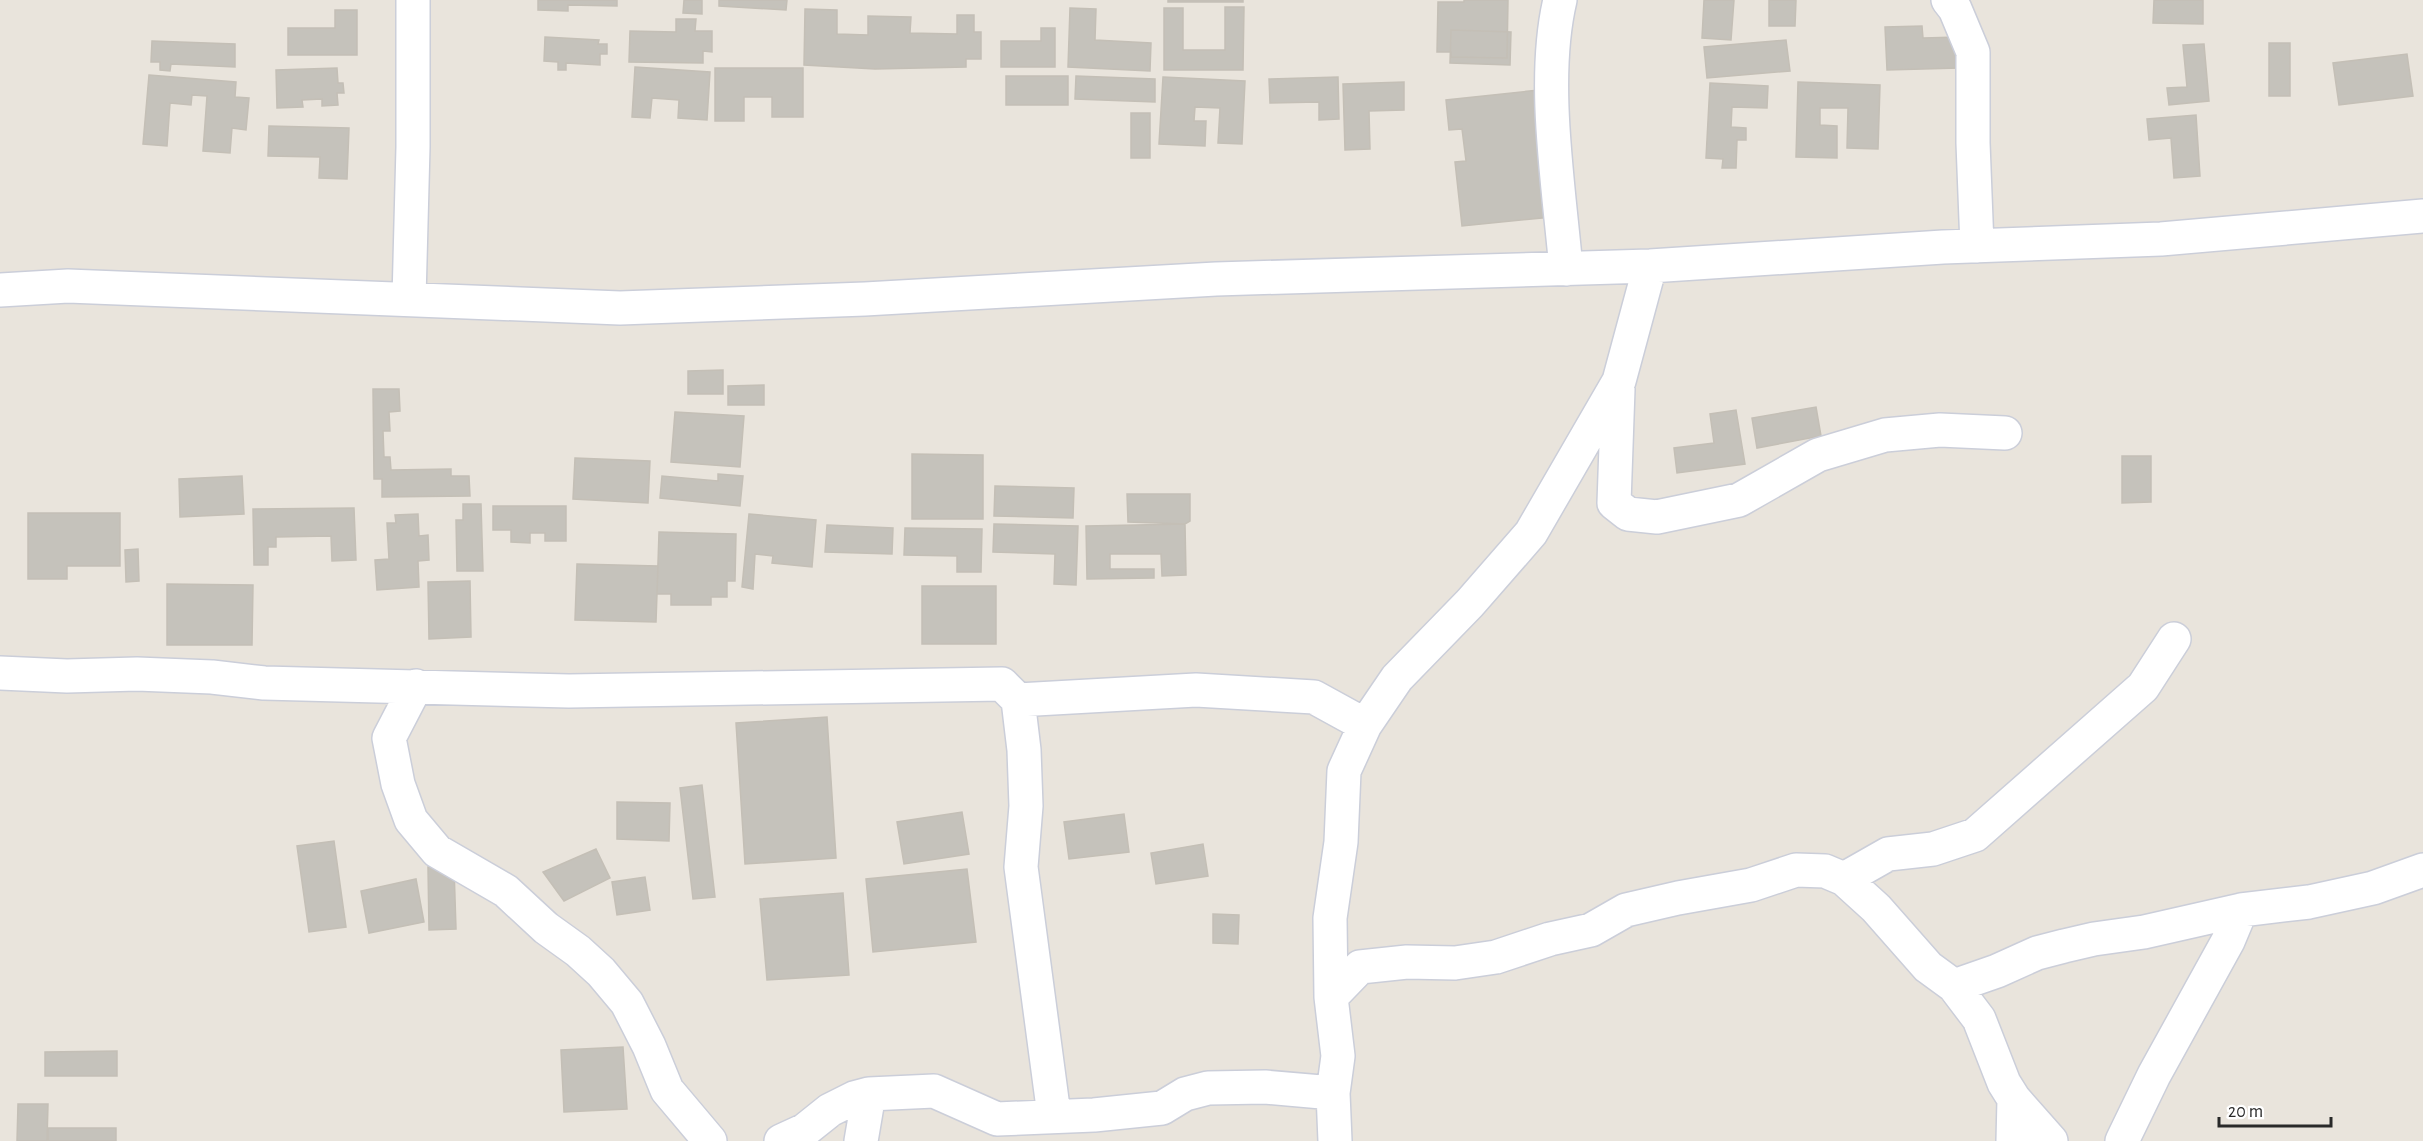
<svg xmlns="http://www.w3.org/2000/svg" width="2423" height="1141" font-family="'Alegreya Sans',sans-serif">
  <style>
    .building { fill: #c5c2bb; stroke: #c4bfb6; stroke-width: 1.5 }
    .lines { fill: none; stroke-linecap: round; stroke-linejoin: round }
    .street-casing { stroke: #cbced9; stroke-width: 36 }
    .street { stroke: #fff; stroke-width: 33 }
  </style>
  <rect width="100%" height="100%" fill="#e9e4dc"/>
  <path class="building" d="M 538,0 L 617,0 L 617,6 L 568,5 L 568,11 L 538,10 Z
    M 684,0 L 702,0 L 702,14 L 683,13 Z
    M 719,0 L 787,0 L 786,10 L 719,6 Z
    M 1168,0 L 1243,0 L 1243,2 L 1168,2 Z
    M 1464,0 L 1508,0 L 1507,58 L 1451,57 L 1451,52 L 1437,52 L 1438,2 L 1464,2 Z
    M 1704,0 L 1734,0 L 1731,40 L 1702,38 Z
    M 1769,0 L 1796,0 L 1795,26 L 1769,26 Z
    M 2154,0 L 2203,0 L 2203,24 L 2153,23 Z
    M 1225,7 L 1244,7 L 1243,70 L 1164,70 L 1164,8 L 1183,8 L 1183,50 L 1225,50 Z
    M 1070,8 L 1096,9 L 1095,40 L 1151,43 L 1150,71 L 1068,67 Z
    M 805,9 L 837,10 L 837,34 L 868,35 L 868,16 L 911,17 L 910,33 L 957,34 L 957,15 L 974,15 L 974,32 L 981,32 L 981,59 L 966,59 L 966,67 L 875,69 L 804,65 Z
    M 335,10 L 357,10 L 357,55 L 288,55 L 288,28 L 335,28 Z
    M 676,19 L 696,19 L 695,31 L 712,31 L 712,52 L 703,51 L 703,63 L 629,62 L 630,31 L 676,32 Z
    M 1922,26 L 1923,38 L 1958,37 L 1959,68 L 1887,70 L 1885,27 Z
    M 1041,28 L 1055,28 L 1055,67 L 1001,67 L 1001,41 L 1041,41 Z
    M 1451,30 L 1511,32 L 1510,65 L 1450,63 Z
    M 545,37 L 599,40 L 598,44 L 607,44 L 607,54 L 600,54 L 600,65 L 566,63 L 566,70 L 558,70 L 558,62 L 544,61 Z
    M 1786,40 L 1790,71 L 1707,78 L 1704,47 Z
    M 152,41 L 235,44 L 235,67 L 171,64 L 170,71 L 160,70 L 160,62 L 151,62 Z
    M 2269,43 L 2290,43 L 2290,96 L 2269,96 Z
    M 2204,44 L 2209,101 L 2169,105 L 2167,88 L 2187,87 L 2183,45 Z
    M 2407,54 L 2413,96 L 2339,105 L 2333,63 Z
    M 635,67 L 710,72 L 707,120 L 678,118 L 679,100 L 652,98 L 650,118 L 632,117 Z
    M 337,68 L 338,83 L 343,83 L 344,93 L 337,93 L 338,105 L 322,106 L 322,99 L 302,100 L 303,107 L 277,108 L 276,70 Z
    M 715,68 L 803,68 L 803,117 L 772,117 L 772,97 L 744,97 L 744,121 L 715,121 Z
    M 149,75 L 236,82 L 235,97 L 249,98 L 246,130 L 232,128 L 230,153 L 203,151 L 207,96 L 192,95 L 191,105 L 170,103 L 167,146 L 143,144 Z
    M 1006,76 L 1068,76 L 1068,105 L 1006,105 Z
    M 1076,76 L 1155,79 L 1155,102 L 1075,99 Z
    M 1163,77 L 1245,81 L 1242,144 L 1218,143 L 1220,108 L 1195,107 L 1194,121 L 1206,121 L 1205,146 L 1159,144 Z
    M 1338,77 L 1339,119 L 1319,120 L 1319,102 L 1270,103 L 1269,79 Z
    M 1404,82 L 1404,110 L 1369,111 L 1370,149 L 1345,150 L 1343,84 Z
    M 1798,82 L 1880,85 L 1878,149 L 1847,148 L 1848,108 L 1820,108 L 1820,125 L 1837,126 L 1837,158 L 1796,157 Z
    M 1710,83 L 1768,86 L 1767,108 L 1732,107 L 1731,127 L 1746,128 L 1746,140 L 1737,140 L 1736,168 L 1722,168 L 1723,159 L 1706,158 Z
    M 1539,90 L 1552,217 L 1462,226 L 1455,162 L 1466,161 L 1462,129 L 1449,130 L 1446,100 Z
    M 1131,113 L 1150,113 L 1150,158 L 1131,158 Z
    M 2196,115 L 2200,176 L 2174,178 L 2171,138 L 2149,140 L 2147,119 Z
    M 269,126 L 349,128 L 347,179 L 319,178 L 320,157 L 268,156 Z
    M 723,370 L 723,394 L 688,394 L 688,371 Z
    M 764,385 L 764,405 L 728,405 L 728,386 Z
    M 373,389 L 399,389 L 400,411 L 389,412 L 390,431 L 383,431 L 384,457 L 390,457 L 391,470 L 451,469 L 451,476 L 469,476 L 470,496 L 382,497 L 382,479 L 374,479 Z
    M 1816,407 L 1821,436 L 1757,448 L 1752,418 Z
    M 1736,410 L 1745,464 L 1677,473 L 1674,448 L 1714,443 L 1710,414 Z
    M 675,412 L 744,416 L 740,467 L 671,462 Z
    M 912,454 L 983,455 L 983,519 L 912,519 Z
    M 2122,456 L 2151,456 L 2151,502 L 2122,503 Z
    M 575,458 L 650,461 L 648,503 L 573,499 Z
    M 718,474 L 743,476 L 740,506 L 660,498 L 662,476 L 718,481 Z
    M 242,476 L 244,514 L 180,517 L 179,479 Z
    M 995,486 L 1074,488 L 1073,518 L 994,516 Z
    M 1127,494 L 1190,494 L 1190,521 L 1185,524 L 1128,522 Z
    M 463,504 L 481,504 L 483,571 L 457,571 L 456,520 L 463,520 Z
    M 493,506 L 566,506 L 566,541 L 545,541 L 545,533 L 530,533 L 530,543 L 511,542 L 511,530 L 493,530 Z
    M 354,508 L 356,560 L 332,561 L 331,536 L 276,537 L 276,547 L 268,547 L 268,565 L 254,565 L 253,509 Z
    M 28,513 L 120,513 L 120,566 L 67,566 L 67,579 L 28,579 Z
    M 418,514 L 419,536 L 428,535 L 429,560 L 418,561 L 419,587 L 377,590 L 375,560 L 389,559 L 387,523 L 396,523 L 395,515 Z
    M 749,514 L 816,520 L 812,567 L 772,563 L 773,556 L 755,554 L 753,589 L 742,587 Z
    M 994,524 L 1078,526 L 1076,585 L 1054,584 L 1055,554 L 993,552 Z
    M 1185,524 L 1186,575 L 1162,576 L 1161,554 L 1110,554 L 1110,569 L 1154,569 L 1154,578 L 1087,579 L 1086,526 Z
    M 827,525 L 893,528 L 892,554 L 825,552 Z
    M 905,528 L 982,529 L 981,572 L 957,572 L 957,556 L 904,555 Z
    M 659,532 L 736,534 L 735,581 L 727,581 L 727,597 L 711,597 L 711,605 L 671,605 L 671,594 L 657,594 Z
    M 138,549 L 139,581 L 126,582 L 125,550 Z
    M 577,564 L 658,566 L 656,622 L 575,620 Z
    M 470,581 L 471,637 L 429,639 L 428,582 Z
    M 167,584 L 253,585 L 252,645 L 167,645 Z
    M 922,586 L 996,586 L 996,644 L 922,644 Z
    M 827,717 L 836,858 L 745,864 L 736,723 Z
    M 702,785 L 715,897 L 693,899 L 680,788 Z
    M 617,802 L 670,803 L 669,841 L 617,839 Z
    M 962,812 L 969,854 L 904,864 L 897,822 Z
    M 1124,814 L 1129,852 L 1069,859 L 1064,822 Z
    M 334,841 L 346,927 L 309,932 L 297,846 Z
    M 1203,844 L 1208,876 L 1156,884 L 1151,853 Z
    M 596,849 L 610,878 L 564,901 L 543,872 Z
    M 428,867 L 454,867 L 456,929 L 429,930 Z
    M 967,869 L 976,942 L 873,952 L 866,879 Z
    M 645,877 L 650,910 L 617,915 L 612,882 Z
    M 416,879 L 424,922 L 369,933 L 361,891 Z
    M 843,893 L 849,975 L 767,980 L 760,899 Z
    M 1213,914 L 1239,915 L 1238,944 L 1213,943 Z
    M 623,1047 L 627,1109 L 564,1112 L 561,1050 Z
    M 117,1051 L 117,1076 L 45,1076 L 45,1052 Z
    M 18,1104 L 48,1104 L 47,1141 L 17,1141 Z
    M 48,1128 L 116,1128 L 116,1141 L 48,1141 Z"/>
  <g class="lines">
    <g class="street-casing">
      <path id="street" d="M 1560,0 C 1541,80 1559,187 1566,269
        M 1948,0 L 1955,9 L 1973,52 L 1973,143 L 1977,246
        M 0,290 L 68,286 L 620,308 L 865,299 L 1216,279 L 1650,266 L 1943,247 L 2161,239 L 2423,216
        M 409,299 L 413,147 L 413,0
        M 1618,389 L 1614,503 L 1628,514 L 1657,517 L 1739,500 L 1818,455 L 1885,435 L 1940,430 L 2005,433
        M 0,673 L 67,676 L 137,674 L 212,677 L 264,683 L 569,691 L 1002,684 L 1018,700 L 1024,750 L 1026,806 L 1021,867 L 1054,1115
        M 416,686 L 389,738 L 398,784 L 411,820 L 437,851 L 506,891 L 546,928 L 578,951 L 601,972 L 627,1003 L 649,1046 L 667,1090 L 710,1141
        M 1018,700 L 1196,690 L 1314,697 L 1365,725
        M 1844,879 L 1888,854 L 1933,849 L 1975,835 L 2143,687 L 2174,639
        M 1954,986 L 1979,1019 L 2004,1083 L 2014,1099 L 2051,1141
        M 1331,997 L 1360,967 L 1407,962 L 1455,963 L 1496,957 L 1550,939 L 1591,930 L 1626,910 L 1678,898 L 1751,885 L 1796,870 L 1825,871 L 1844,879 L 1876,908 L 1928,967 L 1954,986 L 1997,971 L 2037,953 L 2064,946 L 2094,939 L 2144,932 L 2241,910 L 2309,902 L 2373,888 L 2423,870
        M 781,1141 L 805,1130 L 830,1110 L 854,1098 L 869,1094 L 934,1091 L 997,1119 L 1094,1115 L 1162,1108 L 1185,1094 L 1208,1088 L 1265,1087 L 1333,1093
        M 861,1141 L 869,1094
        M 1335,1141 L 1333,1093 L 1338,1056 L 1331,997 L 1330,918 L 1341,842 L 1344,771 L 1365,725 L 1397,678 L 1470,603 L 1531,533 L 1619,381 L 1650,266
        M 2013,1141 L 2014,1099
        M 2122,1141 L 2154,1075 L 2228,941 L 2241,910"/>
    </g>
    <use href="#street" class="street"/>
  </g>
  <path d="M2219 1117v9h112v-9" fill="none" stroke="#292929" stroke-width="3"/>
  <text x="2228" y="1117" font-size="18" fill="#292929" stroke="#ffffff" stroke-width="4.5" paint-order="stroke">20 m</text>
</svg>
